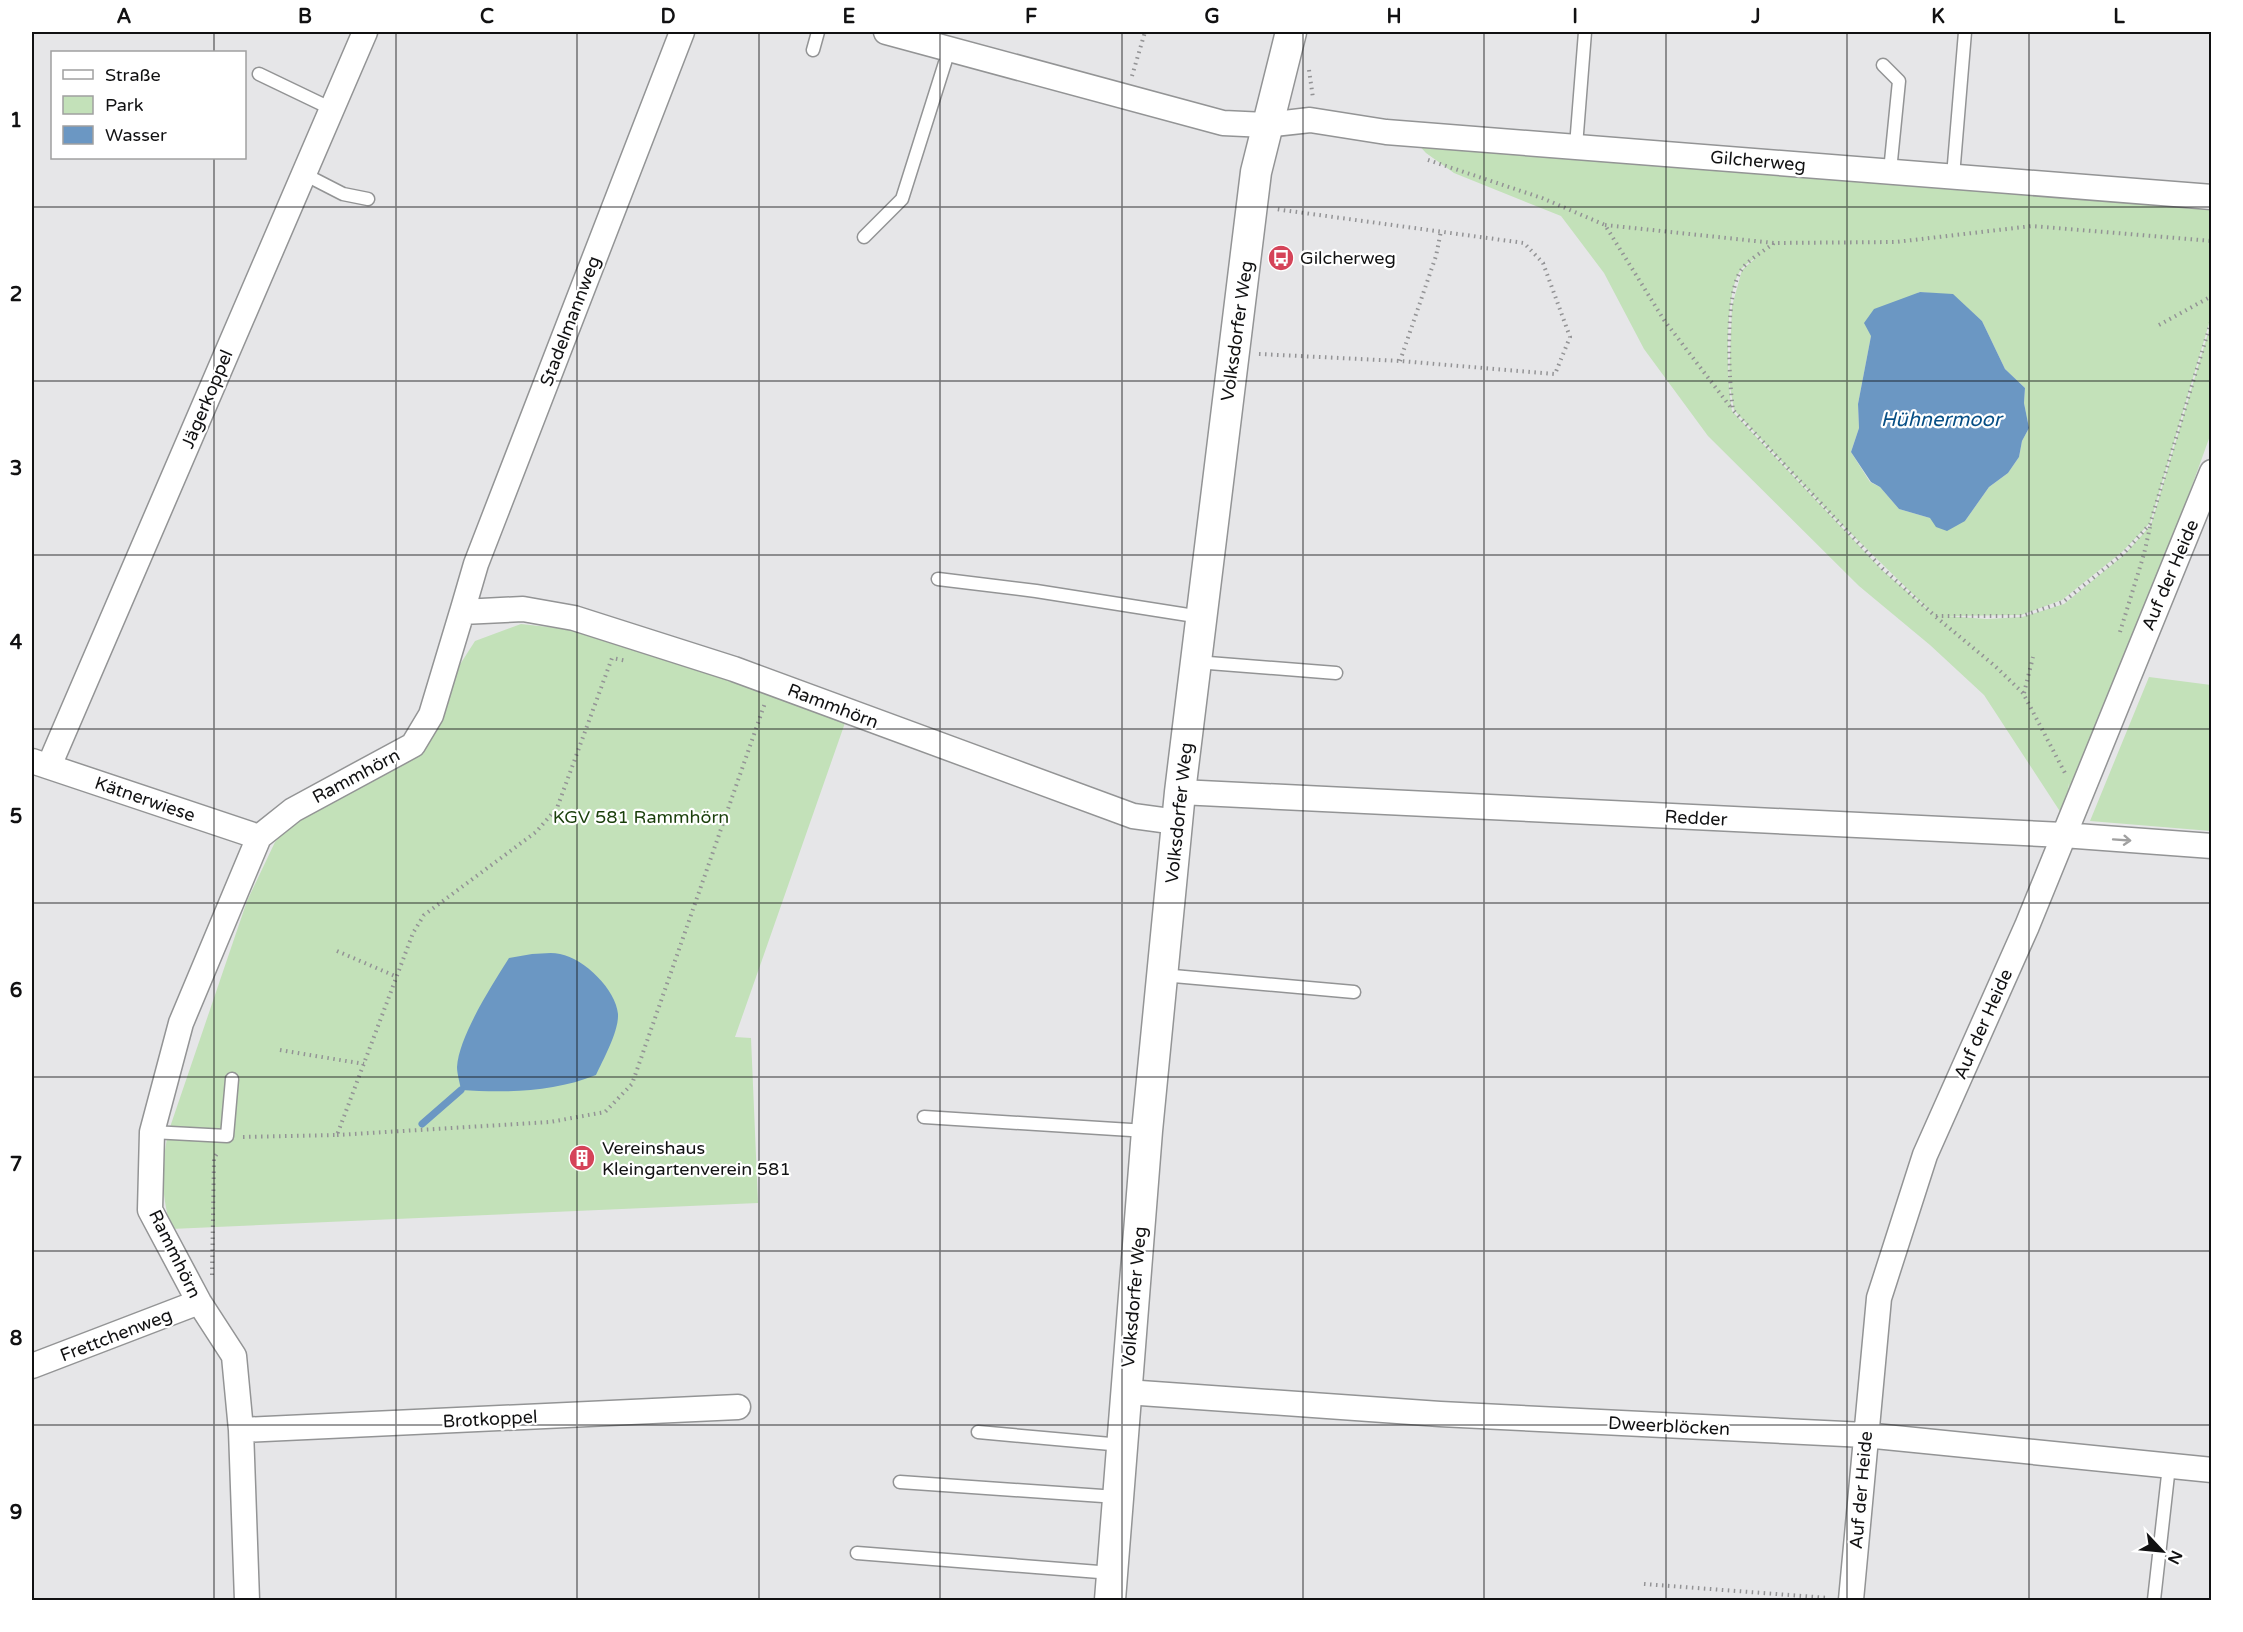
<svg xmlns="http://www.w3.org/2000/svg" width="2243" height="1632" font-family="'Varela Round',sans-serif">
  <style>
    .green { fill: #c3e1b9; fill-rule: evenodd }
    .water { fill: #6b97c3 }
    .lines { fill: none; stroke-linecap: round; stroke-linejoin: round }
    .stream { stroke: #6b97c3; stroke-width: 7 }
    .service-casing { stroke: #939495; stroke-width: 15 }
    .minor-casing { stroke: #939495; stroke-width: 27 }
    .tertiary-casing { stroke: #939495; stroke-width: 33 }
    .path { stroke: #939395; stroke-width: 4; stroke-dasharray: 1.5 4.5; stroke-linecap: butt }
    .service { stroke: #fff; stroke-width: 12 }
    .minor { stroke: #fff; stroke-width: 24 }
    .tertiary { stroke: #fff; stroke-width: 30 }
    .oneway { stroke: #a0a0a0 }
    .grid { fill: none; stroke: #111112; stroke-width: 1.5; stroke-opacity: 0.55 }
    .labels { text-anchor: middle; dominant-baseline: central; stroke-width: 4.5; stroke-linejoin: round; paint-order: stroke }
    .street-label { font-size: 18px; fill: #111112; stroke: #fff }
    .poi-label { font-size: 18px; fill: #111112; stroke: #fff; text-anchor: start }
    .park-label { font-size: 18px; fill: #1a3f0b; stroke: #fff }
    .water-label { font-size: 20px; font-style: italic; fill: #064e85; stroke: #fff }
    .neatline { fill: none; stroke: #111112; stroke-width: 2 }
    .grid-label { font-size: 20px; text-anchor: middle; font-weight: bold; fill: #111112 }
  </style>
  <rect width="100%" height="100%" fill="#e6e6e8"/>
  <path class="green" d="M 1414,140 L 2211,206 L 2211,304 L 2209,293 L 2211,317 L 2150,523 L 2122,552 L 2062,600 L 2021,615 L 1946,616 L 1987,619 L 2022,617 L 2064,604 L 2125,554 L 2151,525 L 2211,323 L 2211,433 L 2162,569 L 2071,794 L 2068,783 L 2070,796 L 2061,813 L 1984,695 L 1930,645 L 1859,586 L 1708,436 L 1644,349 L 1604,273 L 1561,216 L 1454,173 L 1426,153 ZM 1758,256 L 1742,270 L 1732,306 L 1729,381 L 1734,410 L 1829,512 L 1934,615 L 1882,570 L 1732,411 C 1727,381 1724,296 1740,271 C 1743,265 1753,260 1758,256 ZM 1919,292 L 1953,295 L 1982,321 L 2005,369 L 2025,388 L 2024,403 L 2029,428 L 2022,441 L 2019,457 L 2008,473 L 1989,487 L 1965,521 L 1930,518 L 1899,509 L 1880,487 L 1870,482 L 1851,452 L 1859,428 L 1858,404 L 1871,336 Z
    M 521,624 L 593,632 L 846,720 L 735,1037 L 751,1038 L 758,1203 L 171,1229 C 161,1192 161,1170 168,1133 L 247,901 L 275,842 L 298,816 L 410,757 L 437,730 L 459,666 L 475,641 Z
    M 2149,677 L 2211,685 L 2211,831 L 2090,821 Z"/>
  <path class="water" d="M 1920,292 L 1953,294 L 1982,321 L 2005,369 L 2025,388 L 2024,403 L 2029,428 L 2022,441 L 2019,457 L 2008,473 L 1989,487 L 1965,521 L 1947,531 L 1936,527 L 1930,518 L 1899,509 L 1880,487 L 1871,482 L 1851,452 L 1859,428 L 1858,404 L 1871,336 L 1864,323 L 1874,309 Z
    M 532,954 C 541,954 551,952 560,954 C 585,959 616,990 618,1014 C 619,1031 603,1060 596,1075 C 554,1092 506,1093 461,1090 C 460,1083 457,1074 457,1067 C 459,1036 492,985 509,958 Z"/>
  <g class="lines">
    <path class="stream" d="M 422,1124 L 461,1090"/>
    <g class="service-casing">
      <path id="service" d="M 813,50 L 818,32
        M 1883,65 L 1899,81 L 1890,171
        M 259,74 L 332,109
        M 1576,146 L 1585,32
        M 304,174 L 343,194 L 368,199
        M 1953,176 L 1965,32
        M 864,237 L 902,199 L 949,50
        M 938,579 L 1036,591 L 1201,617
        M 1196,662 L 1336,673
        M 1162,975 L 1354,992
        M 924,1117 L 1147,1131
        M 152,1132 L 227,1136 L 232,1079
        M 978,1432 L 1122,1445
        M 900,1482 L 1117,1497
        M 857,1553 L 1112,1573
        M 2154,1600 L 2169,1466"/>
    </g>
    <g class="minor-casing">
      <path id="minor" d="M 886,32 L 1223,123 L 1266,125 L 1310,120 L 1386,132 L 2212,197
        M 462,612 L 476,564 L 682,32
        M 32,761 L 259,837
        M 49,766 L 365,32
        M 1180,792 L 2063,835 L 2212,846
        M 32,1366 L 199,1302
        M 1126,1392 L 1440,1414 L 1865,1435 L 2212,1470
        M 241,1430 L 738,1407
        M 247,1600 L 241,1430 L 234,1356 L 199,1302 L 150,1210 L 152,1132 L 181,1023 L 259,837 L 293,810 L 413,745 L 431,715 L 462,612 L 523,609 L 574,618 L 734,669 L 1133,816 L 1177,822
        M 1851,1600 L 1879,1298 L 1925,1155 L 2027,926 L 2212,472"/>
    </g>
    <g class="tertiary-casing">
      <path id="tertiary" d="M 1110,1600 L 1147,1131 L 1180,792 L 1256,172 L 1291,32"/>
    </g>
    <path class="path" d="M 1309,70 L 1313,98
      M 1132,76 L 1145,32
      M 1428,160 L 1542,198 L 1605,225 L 1664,320 L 1732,409
      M 1605,225 L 1774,243 L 1896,242 L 2032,226 L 2212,241
      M 1774,243 C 1764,251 1749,259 1742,269 C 1724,292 1729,382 1733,410 L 1883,569 L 1935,616 L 2022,616 L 2063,602 L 2124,553 L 2150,524 L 2212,319
      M 2159,325 L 2212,296
      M 1259,354 L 1400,361 L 1555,374 L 1570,337 L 1543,263 L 1524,243 L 1275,209
      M 1400,361 L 1436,256 L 1441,231
      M 1936,617 L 1995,666 L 2023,693 L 2066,775
      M 2120,632 L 2144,554 L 2150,527
      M 2024,693 L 2033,657
      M 337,951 L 395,976
      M 280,1050 L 364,1064
      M 337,1135 L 550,1122 L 605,1112 L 632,1084 L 765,703
      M 243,1137 L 337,1135 L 413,933 L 424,915 L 536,832 L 557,808 L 612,658 L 627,661
      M 212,1275 L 214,1158 L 218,1152
      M 1644,1584 L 1829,1598"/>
    <use href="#service" class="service"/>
    <use href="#minor" class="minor"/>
    <use href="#tertiary" class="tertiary"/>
  </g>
  <defs><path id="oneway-shaft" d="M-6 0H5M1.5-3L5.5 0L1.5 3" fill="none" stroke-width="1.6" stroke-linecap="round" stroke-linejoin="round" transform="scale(1.5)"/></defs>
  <use class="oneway" href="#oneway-shaft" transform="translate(2122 840) rotate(4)"/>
  <path class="grid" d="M 214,32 L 214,52M 396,32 L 396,1600M 577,32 L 577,1600M 759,32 L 759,1600M 940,32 L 940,1600M 1122,32 L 1122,1600M 1303,32 L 1303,1600M 1484,32 L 1484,1600M 1666,32 L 1666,1600M 1847,32 L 1847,1600M 2029,32 L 2029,1600M 214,158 L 214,1600M 32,207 L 2212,207M 32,381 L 2212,381M 32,555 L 2212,555M 32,729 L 2212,729M 32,903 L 2212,903M 32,1077 L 2212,1077M 32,1251 L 2212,1251M 32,1425 L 2212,1425"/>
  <defs>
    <g id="bus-disc" transform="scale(1.35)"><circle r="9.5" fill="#d54459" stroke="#fff"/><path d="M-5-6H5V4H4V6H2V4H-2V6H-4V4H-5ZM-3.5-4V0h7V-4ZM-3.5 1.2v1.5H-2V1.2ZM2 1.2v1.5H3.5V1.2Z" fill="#fff"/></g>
    <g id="building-disc" transform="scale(1.35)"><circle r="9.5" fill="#d54459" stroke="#fff"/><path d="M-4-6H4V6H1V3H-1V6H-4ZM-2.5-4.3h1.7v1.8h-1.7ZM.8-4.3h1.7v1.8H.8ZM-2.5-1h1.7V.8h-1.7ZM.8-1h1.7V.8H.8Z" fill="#fff"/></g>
  </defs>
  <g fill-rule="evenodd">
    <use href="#bus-disc" x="1281" y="258"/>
    <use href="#building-disc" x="582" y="1158"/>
  </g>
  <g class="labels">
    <g class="street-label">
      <text transform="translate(1758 161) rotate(5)">Gilcherweg</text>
      <text transform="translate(570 321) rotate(-69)">Stadelmannweg</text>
      <text transform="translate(1237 331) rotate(-82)">Volksdorfer Weg</text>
      <text transform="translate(207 399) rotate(-67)">Jägerkoppel</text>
      <text transform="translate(2170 575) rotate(-67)">Auf der Heide</text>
      <text transform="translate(833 706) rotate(21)">Rammhörn</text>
      <text transform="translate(356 776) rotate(-28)">Rammhörn</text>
      <text transform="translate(145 799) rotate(19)">Kätnerwiese</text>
      <text transform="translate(1179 813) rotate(-84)">Volksdorfer Weg</text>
      <text transform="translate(1696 818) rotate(3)">Redder</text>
      <text transform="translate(1983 1024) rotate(-66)">Auf der Heide</text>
      <text transform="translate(175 1254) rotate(64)">Rammhörn</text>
      <text transform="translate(1134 1297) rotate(-85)">Volksdorfer Weg</text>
      <text transform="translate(116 1335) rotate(-21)">Frettchenweg</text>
      <text transform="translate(490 1419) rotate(-3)">Brotkoppel</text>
      <text transform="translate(1669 1426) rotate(3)">Dweerblöcken</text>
      <text transform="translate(1861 1490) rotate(-85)">Auf der Heide</text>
    </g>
    <g class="poi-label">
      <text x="1300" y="258">Gilcherweg</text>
      <text x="602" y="1148">Vereinshaus<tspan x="602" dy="21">Kleingartenverein 581</tspan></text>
    </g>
    <g class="park-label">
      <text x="641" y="817">KGV 581 Rammhörn</text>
    </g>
    <g class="water-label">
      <text x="1941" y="420">Hühnermoor</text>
    </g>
  </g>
  <rect width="2243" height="1632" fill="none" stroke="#ffffff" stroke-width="66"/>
  <rect x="51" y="51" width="195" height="108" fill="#ffffff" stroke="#a0a0a0" stroke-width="1.5"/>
  <rect x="63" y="70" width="30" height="9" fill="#ffffff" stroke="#a0a0a0" stroke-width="1.5"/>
  <text x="105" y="81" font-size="18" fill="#111112">Straße</text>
  <rect x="63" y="96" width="30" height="18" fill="#c3e1b9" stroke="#a0a0a0" stroke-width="1.5"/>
  <text x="105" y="111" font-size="18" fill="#111112">Park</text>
  <rect x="63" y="126" width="30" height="18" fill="#6b97c3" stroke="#a0a0a0" stroke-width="1.5"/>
  <text x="105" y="141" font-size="18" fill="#111112">Wasser</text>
  <g transform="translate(2162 1551) rotate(116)" stroke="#ffffff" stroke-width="4.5" paint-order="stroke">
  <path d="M0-4.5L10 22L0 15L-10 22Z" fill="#111112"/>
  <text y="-9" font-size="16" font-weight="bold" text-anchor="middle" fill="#111112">N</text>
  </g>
  <rect x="33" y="33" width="2177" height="1566" class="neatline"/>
  <g class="grid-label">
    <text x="124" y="23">A</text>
    <text x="305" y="23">B</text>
    <text x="487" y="23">C</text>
    <text x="668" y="23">D</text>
    <text x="849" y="23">E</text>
    <text x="1031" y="23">F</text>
    <text x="1212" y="23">G</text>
    <text x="1394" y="23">H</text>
    <text x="1575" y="23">I</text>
    <text x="1756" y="23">J</text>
    <text x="1938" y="23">K</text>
    <text x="2119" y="23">L</text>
    <text x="16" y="127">1</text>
    <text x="16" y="301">2</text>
    <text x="16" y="475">3</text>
    <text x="16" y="649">4</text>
    <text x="16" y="823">5</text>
    <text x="16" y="997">6</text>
    <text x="16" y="1171">7</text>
    <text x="16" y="1345">8</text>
    <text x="16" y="1519">9</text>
  </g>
</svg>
